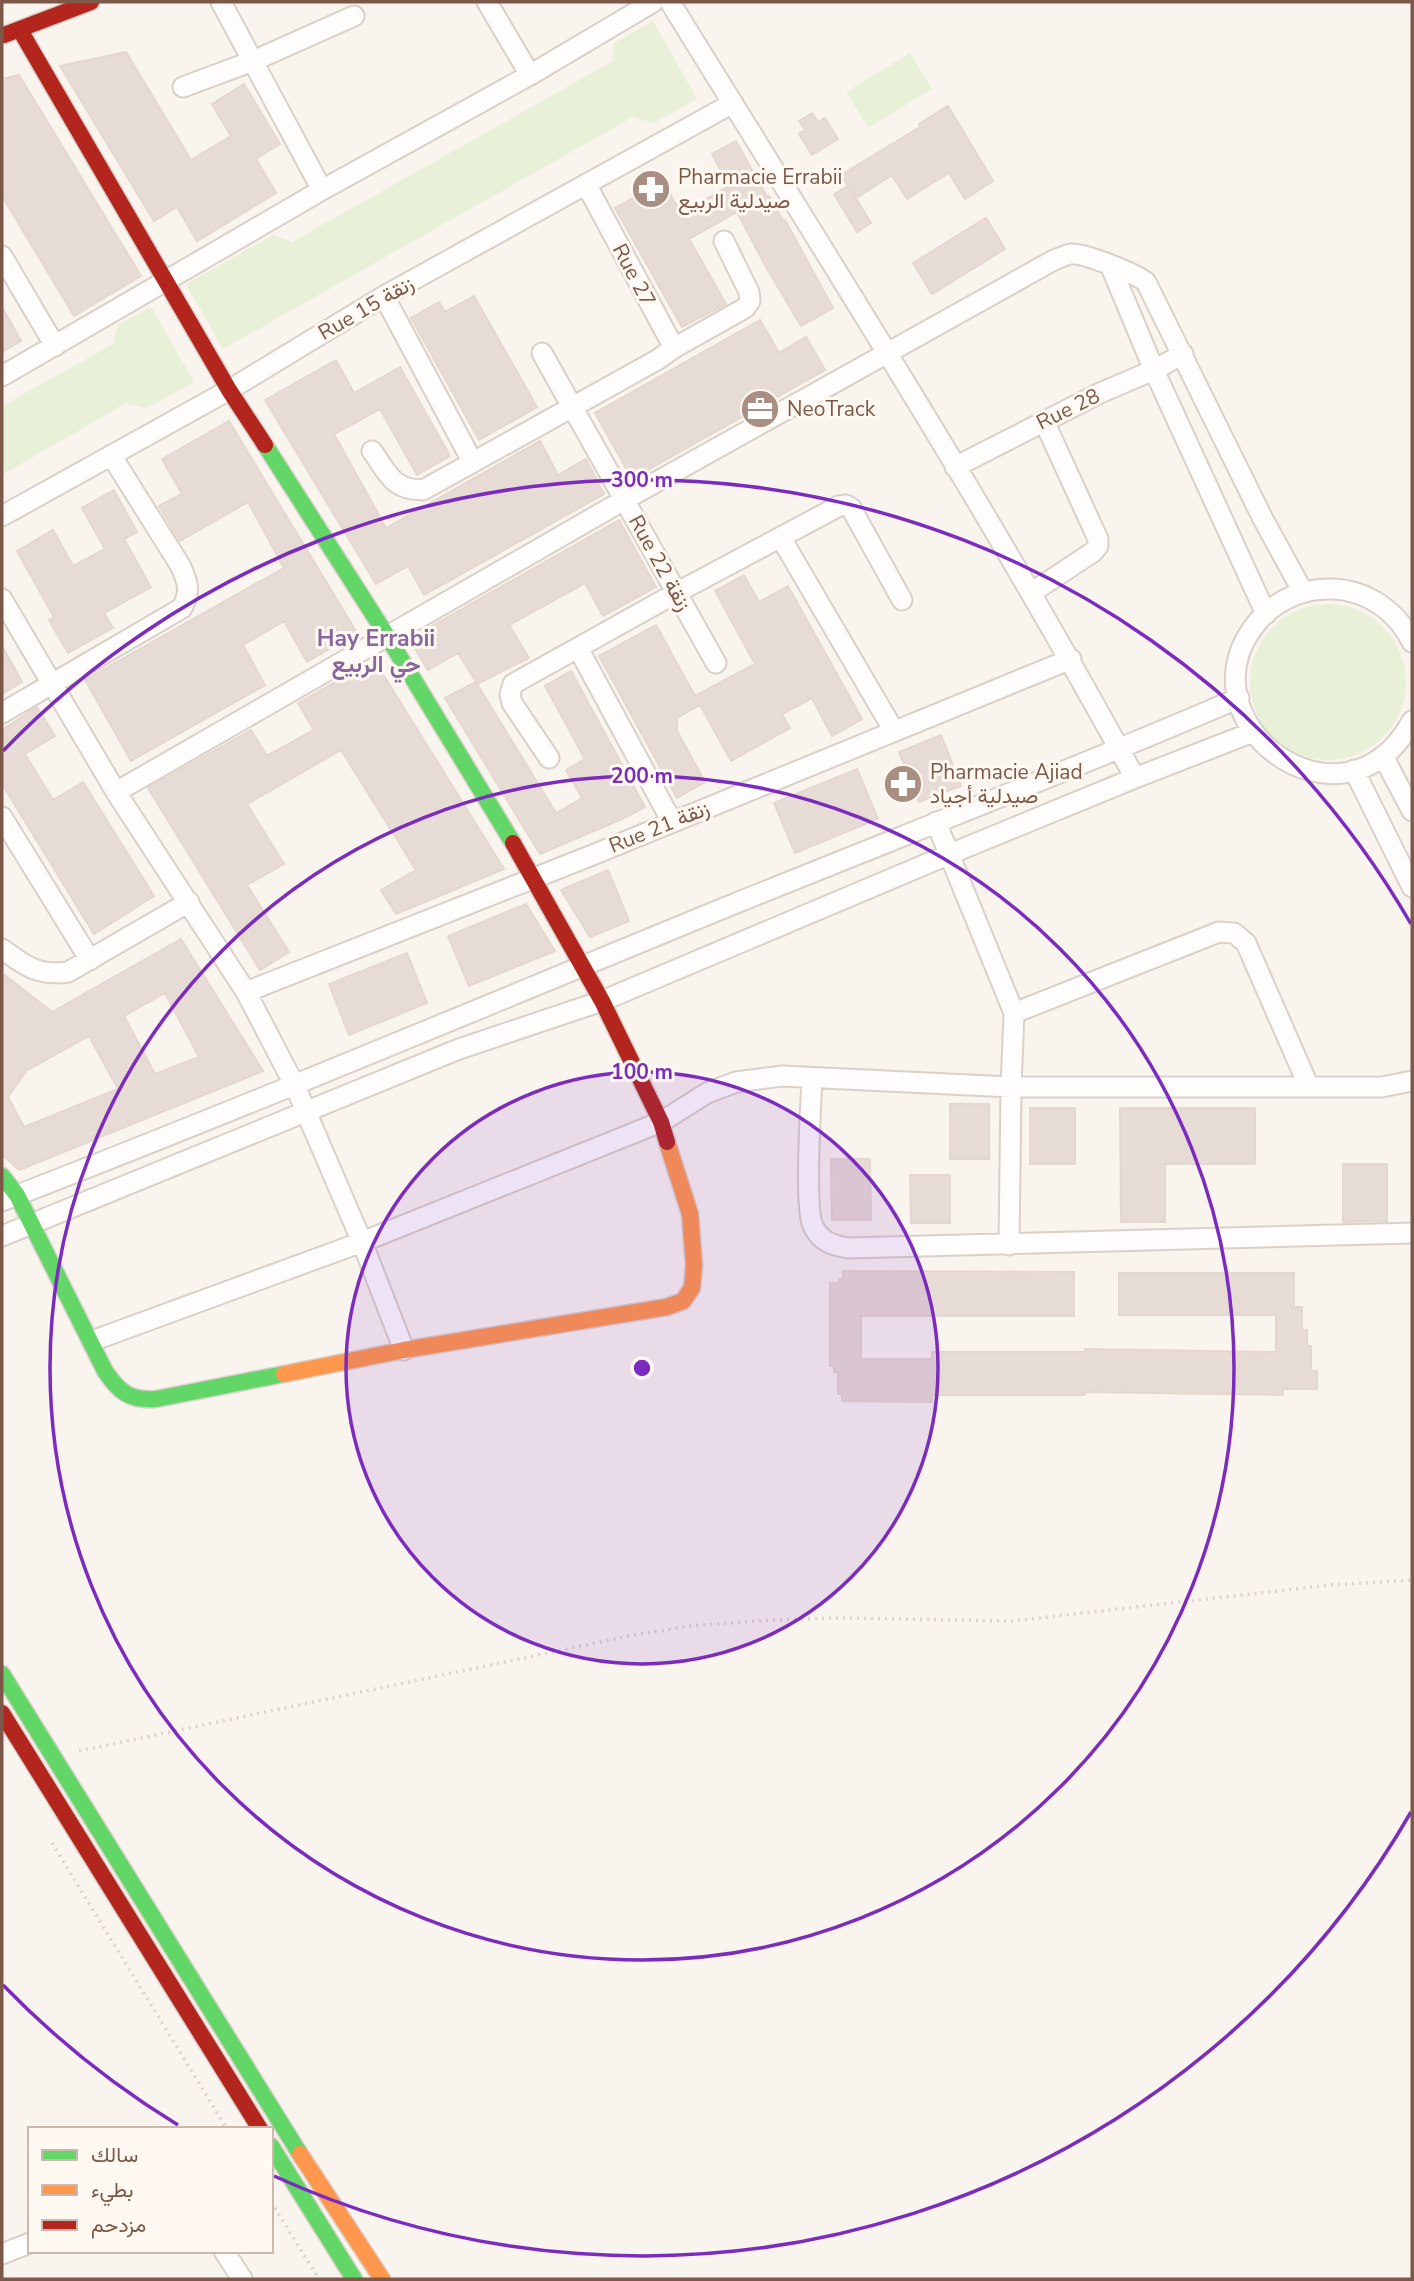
<svg xmlns="http://www.w3.org/2000/svg" width="1414" height="2281" font-family="'Nunito Sans',Vazirmatn,sans-serif">
  <style>
    .green { fill: #e8f1d8 }
    .building { fill: #e7dcd5; stroke: #e4d7cf; stroke-width: 2; fill-rule: evenodd }
    .lines { fill: none; stroke-linecap: round; stroke-linejoin: round }
    .street-casing { stroke: #d9d0ca; stroke-width: 23 }
    .fast-casing { stroke: #dbd1cb; stroke-width: 19 }
    .slow-casing { stroke: #dbd1cb; stroke-width: 19 }
    .jam-casing { stroke: #dbd1cb; stroke-width: 19 }
    .path { stroke: #ddd2ce; stroke-width: 3.5; stroke-dasharray: 2 5; stroke-linecap: butt }
    .street { stroke: #fefdfc; stroke-width: 19 }
    .fast { stroke: #63d668; stroke-width: 16 }
    .slow { stroke: #ff974d; stroke-width: 16 }
    .jam { stroke: #b3261e; stroke-width: 16 }
    .ring { fill: none; stroke: #7b2cbf; stroke-width: 3.5 }
    .labels { text-anchor: middle; dominant-baseline: central; stroke-width: 6; stroke-linejoin: round; paint-order: stroke }
    .poi-label { font-size: 21px; fill: #7d5849; stroke: #fff9f2; text-anchor: start }
    .street-label { font-size: 21px; fill: #7d5849; stroke: #fff9f2 }
    .neighbourhood-label { font-size: 23px; font-weight: bold; fill: #88669f; stroke: #fff9f2 }
    .centre { fill: #7b2cbf; stroke: #fff9f2; stroke-width: 3.5 }
    .ring-label { font-size: 21px; text-anchor: middle; font-weight: bold; fill: #7b2cbf; stroke: #fff9f2; stroke-width: 6; stroke-linejoin: round; paint-order: stroke }
  </style>
  <rect width="100%" height="100%" fill="#faf4ee"/>
  <path class="green" d="M 653,21 L 697,99 L 654,123 L 633,117 L 223,349 L 186,284 L 273,235 L 292,242 L 613,61 L 614,43 Z
    M 910,53 L 932,89 L 868,128 L 846,92 Z
    M 151,306 L 194,382 L 146,409 L 126,403 L 2,475 L 2,406 L 113,344 L 118,325 Z
    M1250 682a78 78 0 1 1 156 0a78 78 0 1 1-156 0Z"/>
  <path class="building" d="M 126,52 L 191,160 L 231,136 L 212,104 L 244,84 L 280,144 L 256,159 L 276,193 L 197,241 L 177,207 L 154,221 L 60,66 Z
    M 19,75 L 141,276 L 74,316 L 2,196 L 2,79 Z
    M 948,106 L 993,181 L 965,199 L 949,173 L 907,199 L 892,175 L 856,198 L 849,187 L 871,223 L 857,232 L 834,194 L 848,186 L 841,175 L 920,127 L 919,124 Z
    M 812,113 L 818,122 L 825,118 L 838,139 L 812,155 L 799,134 L 805,130 L 799,121 Z
    M 736,141 L 767,197 L 769,196 L 783,221 L 785,220 L 833,308 L 801,326 L 766,267 L 737,212 L 689,239 L 726,304 L 682,327 L 615,208 L 663,182 L 681,213 L 729,186 L 712,154 Z
    M 986,218 L 1005,249 L 932,294 L 913,263 Z
    M 474,296 L 537,407 L 479,440 L 411,318 L 439,302 L 445,312 Z
    M 2,307 L 21,341 L 2,352 Z
    M 760,320 L 779,353 L 806,337 L 825,370 L 632,479 L 595,413 Z
    M 336,360 L 354,393 L 400,367 L 450,456 L 417,475 L 380,409 L 334,434 L 386,528 L 540,441 L 558,475 L 586,459 L 604,494 L 424,595 L 408,566 L 376,584 L 265,400 Z
    M 229,421 L 357,633 L 307,662 L 284,621 L 243,645 L 265,685 L 131,761 L 85,680 L 284,568 L 248,502 L 180,541 L 159,506 L 182,494 L 162,459 Z
    M 114,490 L 137,532 L 124,539 L 151,587 L 104,613 L 113,628 L 68,653 L 49,620 L 54,617 L 17,551 L 53,530 L 73,566 L 105,549 L 82,508 Z
    M 619,520 L 656,587 L 603,616 L 585,583 L 509,625 L 529,658 L 477,684 L 556,813 L 582,798 L 566,770 L 585,759 L 545,686 L 571,671 L 645,807 L 622,819 L 540,854 L 445,698 L 476,682 L 458,653 L 428,670 L 409,639 Z
    M 744,575 L 759,602 L 788,586 L 862,719 L 832,736 L 812,698 L 782,714 L 790,728 L 731,761 L 700,705 L 677,718 L 677,731 L 705,782 L 677,798 L 599,656 L 656,625 L 695,696 L 755,664 L 715,591 Z
    M 2,646 L 22,682 L 2,694 Z
    M 374,660 L 504,869 L 396,914 L 381,890 L 416,870 L 341,750 L 247,804 L 284,864 L 247,885 L 289,952 L 260,970 L 148,788 L 251,730 L 267,756 L 314,730 L 298,703 Z
    M 37,707 L 55,736 L 25,754 L 53,800 L 83,782 L 154,896 L 94,934 L 2,784 L 2,730 Z
    M 941,735 L 961,786 L 919,802 L 899,752 Z
    M 857,769 L 878,819 L 795,853 L 774,803 Z
    M 608,870 L 629,921 L 590,937 L 561,890 Z
    M 526,904 L 555,951 L 469,986 L 448,936 Z
    M 181,939 L 263,1071 L 19,1170 L 2,1154 L 2,973 L 52,1012 ZM 165,993 L 199,1057 L 155,1074 L 124,1016 ZM 89,1036 L 118,1089 L 24,1127 L 8,1097 L 26,1071 Z
    M 407,953 L 427,1003 L 349,1035 L 329,984 Z
    M 950,1104 L 989,1104 L 989,1159 L 950,1159 Z
    M 1030,1108 L 1075,1108 L 1075,1164 L 1030,1164 Z
    M 1120,1108 L 1255,1108 L 1255,1164 L 1165,1164 L 1165,1222 L 1121,1222 Z
    M 831,1159 L 870,1159 L 871,1220 L 832,1220 Z
    M 1343,1164 L 1387,1164 L 1387,1221 L 1343,1222 Z
    M 910,1175 L 950,1175 L 950,1223 L 911,1223 Z
    M 843,1271 L 1074,1272 L 1074,1316 L 861,1316 L 861,1359 L 932,1359 L 932,1352 L 1085,1352 L 1085,1349 L 1276,1352 L 1276,1315 L 1119,1315 L 1119,1273 L 1294,1273 L 1294,1307 L 1302,1307 L 1302,1330 L 1307,1330 L 1307,1346 L 1311,1346 L 1311,1371 L 1317,1371 L 1317,1389 L 1283,1389 L 1283,1395 L 1085,1392 L 1085,1395 L 932,1395 L 932,1402 L 842,1401 L 842,1394 L 838,1394 L 838,1372 L 834,1372 L 834,1365 L 830,1366 L 830,1283 L 839,1283 L 839,1279 L 843,1279 Z"/>
  <g class="lines">
    <g class="street-casing">
      <path id="street" d="M 221,2 L 322,190
        M 487,2 L 530,75
        M 670,2 C 828,258 991,513 1135,778
        M 183,87 L 253,61 L 354,16
        M 2,256 L 55,346
        M 1111,267 L 1154,370 L 1266,614
        M 384,296 L 472,461
        M 674,348 L 745,308 L 750,301 L 749,292 L 724,241
        M 542,353 L 716,663
        M 2,376 L 322,190 L 530,75 L 653,2
        M 372,451 C 388,473 392,490 423,490 L 657,360 L 674,348 L 586,184
        M 955,467 L 1100,393 L 1154,370 L 1183,354
        M 2,516 L 229,390 L 384,296 L 733,103
        M 781,538 L 894,731
        M 1031,593 L 1093,552 L 1098,546 L 1098,539 L 1044,421
        M 2,599 L 116,792 L 246,992 L 295,1086 L 362,1242 L 404,1350
        M 1412,642 C 1397,611 1367,590 1332,589 C 1305,588 1278,599 1260,619 C 1172,718 1342,848 1412,721
        M 578,648 L 672,822
        M 2,713 L 182,608 C 191,591 188,582 180,565 L 111,455
        M 1383,756 L 1412,811
        M 549,758 L 512,703 L 510,695 L 513,684 L 676,593 L 839,506 L 846,505 L 851,508 L 902,600
        M 1354,770 L 1412,887
        M 116,792 L 624,500 L 1054,260 C 1060,258 1065,255 1071,254 C 1085,253 1134,273 1146,282 L 1263,519 L 1303,592
        M 2,817 L 90,960
        M 936,822 L 1014,1013 L 1011,1087 L 1009,1245
        M 2,949 C 25,966 38,976 68,972 L 189,902
        M 246,992 L 590,856 L 1071,659
        M 1014,1013 L 1219,932 L 1234,933 L 1246,943 L 1309,1087
        M 812,1078 C 811,1106 804,1206 813,1226 C 821,1242 832,1245 848,1248 L 1412,1233
        M 2,1201 C 246,1107 487,1005 729,906 C 899,837 1070,771 1239,698
        M 2,1236 L 459,1049 L 602,1001 L 950,854 L 1135,778 L 1253,732
        M 92,1341 L 362,1242 L 661,1122 L 707,1093 L 736,1082 L 782,1076 L 1011,1087 L 1382,1087 L 1412,1081
        M 224,2251 L 242,2279
        M 2,2254 L 30,2243"/>
    </g>
    <g class="fast-casing">
      <path id="fast" d="M 265,445 L 387,636 L 513,843
        M 2,1176 L 17,1195 L 105,1371 C 119,1392 130,1401 156,1399 L 284,1374
        M 2,1674 L 300,2154
        M 271,2146 L 354,2279"/>
    </g>
    <g class="slow-casing">
      <path id="slow" d="M 284,1374 L 404,1350 L 667,1307 L 683,1301 L 692,1288 L 694,1265 L 690,1214 L 667,1142
        M 300,2154 L 382,2279"/>
    </g>
    <g class="jam-casing">
      <path id="jam" d="M 20,30 L 229,390 L 265,445
        M 4,35 L 91,2
        M 513,843 L 602,1001 L 661,1122 L 667,1142
        M 2,1713 L 260,2129"/>
    </g>
    <path class="path" d="M 79,1751 L 634,1635 L 690,1626 L 770,1620 L 841,1618 L 1012,1621 L 1331,1585 L 1412,1580
      M 52,1843 L 227,2129
      M 271,2202 L 319,2279"/>
    <use href="#street" class="street"/>
    <use href="#fast" class="fast"/>
    <use href="#slow" class="slow"/>
    <use href="#jam" class="jam"/>
  </g>
  <circle cx="642" cy="1368" r="296" fill="#7b2cbf" fill-opacity=".12"/>
  <g class="ring">
    <circle cx="642" cy="1368" r="296"/>
    <circle cx="642" cy="1368" r="592"/>
    <path d="M1411 1812A888 888 0 0 1 274 2176M178 2125A888 888 0 0 1 3 1985M3 751A888 888 0 0 1 1411 924"/>
  </g>
  <defs>
    <g id="pharmacy-disc" transform="scale(2.0125)"><circle r="9.5" fill="#a98f83" stroke="#fff9f2"/><path d="M-2-6h4v4h4v4h-4v4h-4v-4h-4v-4h4Z" fill="#fff"/></g>
    <g id="office-disc" transform="scale(2.0125)"><circle r="9.5" fill="#a98f83" stroke="#fff9f2"/><path d="M-6-3h4V-5.5h4V-3h4V5H-6ZM-1-4.5V-3h2v-1.5ZM-6 0V1H6V0Z" fill="#fff"/></g>
  </defs>
  <g fill-rule="evenodd">
    <use href="#pharmacy-disc" x="651" y="189"/>
    <use href="#office-disc" x="760" y="409"/>
    <use href="#pharmacy-disc" x="903" y="784"/>
  </g>
  <g class="labels">
    <g class="poi-label">
      <text x="678" y="177">Pharmacie Errabii<tspan x="678" dy="24">صيدلية الربيع</tspan></text>
      <text x="787" y="409">NeoTrack</text>
      <text x="930" y="772">Pharmacie Ajiad<tspan x="930" dy="24">صيدلية أجياد</tspan></text>
    </g>
    <g class="street-label">
      <text transform="translate(634 275) rotate(62)">Rue 27</text>
      <text transform="translate(366 308) rotate(-30)">Rue 15 زنقة</text>
      <text transform="translate(1068 409) rotate(-26)">Rue 28</text>
      <text transform="translate(660 563) rotate(61)">Rue 22 زنقة</text>
      <text transform="translate(659 827) rotate(-22)">Rue 21 زنقة</text>
    </g>
    <g class="neighbourhood-label">
      <text x="376" y="638">Hay Errabii<tspan x="376" dy="26">حي الربيع</tspan></text>
    </g>
  </g>
  <circle cx="642" cy="1368" r="10" class="centre"/>
  <g class="ring-label">
    <text x="642" y="487">300 m</text>
    <text x="642" y="783">200 m</text>
    <text x="642" y="1079">100 m</text>
  </g>
  <rect width="1414" height="2281" fill="none" stroke="#7d5849" stroke-width="7"/>
  <rect x="28" y="2127" width="245" height="126" fill="#fff9f2" stroke="#cbb9ae" stroke-width="2"/>
  <rect x="42" y="2150" width="35" height="10" fill="#63d668" stroke="#cbb9ae" stroke-width="2"/>
  <text x="91" y="2162" font-size="21" fill="#7d5849">سالك</text>
  <rect x="42" y="2185" width="35" height="10" fill="#ff974d" stroke="#cbb9ae" stroke-width="2"/>
  <text x="91" y="2197" font-size="21" fill="#7d5849">بطيء</text>
  <rect x="42" y="2220" width="35" height="10" fill="#b3261e" stroke="#cbb9ae" stroke-width="2"/>
  <text x="91" y="2232" font-size="21" fill="#7d5849">مزدحم</text>
</svg>
